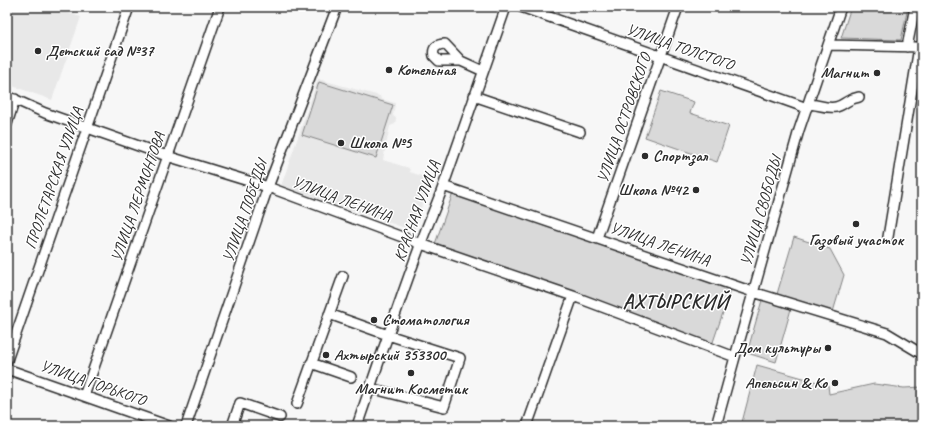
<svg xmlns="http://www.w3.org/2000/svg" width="929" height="433" font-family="Caveat,sans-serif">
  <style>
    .built { fill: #e8e8e8 }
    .green { fill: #d9d9d9; stroke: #828282 }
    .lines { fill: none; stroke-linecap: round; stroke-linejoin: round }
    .minor-casing { stroke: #2b2b2b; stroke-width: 12 }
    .minor { stroke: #fff; stroke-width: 9 }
    .poi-dot { fill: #2b2b2b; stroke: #fff; stroke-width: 1.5 }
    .labels { text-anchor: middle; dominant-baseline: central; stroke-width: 3; stroke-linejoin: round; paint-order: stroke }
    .street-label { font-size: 16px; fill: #2b2b2b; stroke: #fff }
    .poi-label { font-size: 16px; font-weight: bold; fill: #2b2b2b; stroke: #fff; text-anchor: start }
    .district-label { font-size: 20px; font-weight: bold; letter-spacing: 1px; fill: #2b2b2b; stroke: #fff }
  </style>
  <rect width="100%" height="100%" fill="#f7f7f7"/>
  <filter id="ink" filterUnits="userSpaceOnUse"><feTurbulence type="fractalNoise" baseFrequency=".025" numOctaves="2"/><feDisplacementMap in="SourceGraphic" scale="8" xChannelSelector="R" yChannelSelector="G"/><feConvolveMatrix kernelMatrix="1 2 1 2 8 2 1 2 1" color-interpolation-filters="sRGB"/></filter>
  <g filter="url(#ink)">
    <path class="built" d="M 7,7 L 51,7 L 81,17 L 52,100 L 7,84 Z
      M 318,79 L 380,96 L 381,99 L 395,103 L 393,116 L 396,118 L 395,124 L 390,126 L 383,160 L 409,168 L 410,172 L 430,179 L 414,231 L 281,186 Z"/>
    <path class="green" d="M 851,7 L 908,7 L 901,40 L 841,38 Z
      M 319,82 L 393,105 L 376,158 L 302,135 Z
      M 661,91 L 694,102 L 690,113 L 729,126 L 717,162 L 645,137 Z
      M 453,193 L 731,289 L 712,345 L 435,244 Z
      M 794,237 L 830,249 L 844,275 L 833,312 L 777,294 Z
      M 762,300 L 791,309 L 776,362 L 747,353 Z
      M 757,365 L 828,385 L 829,394 L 874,384 L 904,388 L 922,387 L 922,426 L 741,426 Z"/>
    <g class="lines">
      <g class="minor-casing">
        <path id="minor" d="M 521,7 L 807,108
          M 828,45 L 922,47
          M 907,47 L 915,7
          M 461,61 L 439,61 L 434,56 C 432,48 437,44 445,44 L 461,61 L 483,71
          M 7,96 L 45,113 L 167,156 L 268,187 L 421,244 L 573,296 L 735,357
          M 474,96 L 580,132
          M 808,104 C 817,104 826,109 836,107 C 842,106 845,102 850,100 C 853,98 856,98 859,97
          M 7,124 L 15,99
          M 443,186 L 753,292 L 887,333 L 922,354
          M 888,237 L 919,47
          M 597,238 L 678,7
          M 329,314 L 388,335 L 460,358 L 444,407 L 370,388
          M 7,360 L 129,7
          M 311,363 L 351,377
          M 7,369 L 169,426
          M 84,396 L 220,7
          M 297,404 L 343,276
          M 186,426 L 268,187 L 337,7
          M 232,426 L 240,403 L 280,417
          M 357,426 C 378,365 398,304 421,243 C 428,223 437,204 444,184 C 465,125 485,66 506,7
          M 527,426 L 573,296
          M 716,426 L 735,357 L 799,130 L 841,7"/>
      </g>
      <use href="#minor" class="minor"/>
    </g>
  </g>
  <g class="poi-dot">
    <circle cx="38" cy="51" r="4"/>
    <circle cx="389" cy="70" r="4"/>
    <circle cx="877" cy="73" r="4"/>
    <circle cx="341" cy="143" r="4"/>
    <circle cx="645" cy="156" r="4"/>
    <circle cx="696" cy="190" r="4"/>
    <circle cx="856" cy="224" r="4"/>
    <circle cx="374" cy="320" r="4"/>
    <circle cx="828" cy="348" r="4"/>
    <circle cx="326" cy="355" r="4"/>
    <circle cx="411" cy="373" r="4"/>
    <circle cx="835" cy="383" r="4"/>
  </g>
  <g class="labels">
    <g class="street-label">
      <text transform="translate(680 47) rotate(19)">УЛИЦА ТОЛСТОГО</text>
      <text transform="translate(624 118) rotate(-71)">УЛИЦА ОСТРОВСКОГО</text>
      <text transform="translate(54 178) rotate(-71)">ПРОЛЕТАРСКАЯ УЛИЦА</text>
      <text transform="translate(138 197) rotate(-71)">УЛИЦА ЛЕРМОНТОВА</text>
      <text transform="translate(342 199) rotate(20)">УЛИЦА ЛЕНИНА</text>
      <text transform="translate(245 211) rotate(-71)">УЛИЦА ПОБЕДЫ</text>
      <text transform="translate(417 211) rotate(-70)">КРАСНАЯ УЛИЦА</text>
      <text transform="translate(761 211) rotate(-74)">УЛИЦА СВОБОДЫ</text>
      <text transform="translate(660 244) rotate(19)">УЛИЦА ЛЕНИНА</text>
      <text transform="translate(93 383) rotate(19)">УЛИЦА ГОРЬКОГО</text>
    </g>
    <g class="poi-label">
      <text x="46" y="51">Детский сад №37</text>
      <text x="397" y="70">Котельная</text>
      <text x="869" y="73" text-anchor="end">Магнит</text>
      <text x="349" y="143">Школа №5</text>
      <text x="653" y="156">Спортзал</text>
      <text x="688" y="190" text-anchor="end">Школа №42</text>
      <text x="856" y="240" text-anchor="middle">Газовый участок</text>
      <text x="382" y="320">Стоматология</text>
      <text x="820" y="348" text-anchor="end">Дом культуры</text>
      <text x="334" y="355">Ахтырский 353300</text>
      <text x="827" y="383" text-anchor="end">Апельсин &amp; Ко</text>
      <text x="411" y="389" text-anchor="middle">Магнит Косметик</text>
    </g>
    <g class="district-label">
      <text x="676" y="301">АХТЫРСКИЙ</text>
    </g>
  </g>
  <rect width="929" height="433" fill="none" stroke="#fff" stroke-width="24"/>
  <rect x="12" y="12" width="905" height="409" fill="none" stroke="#2b2b2b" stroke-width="1.5" filter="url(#ink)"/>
</svg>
